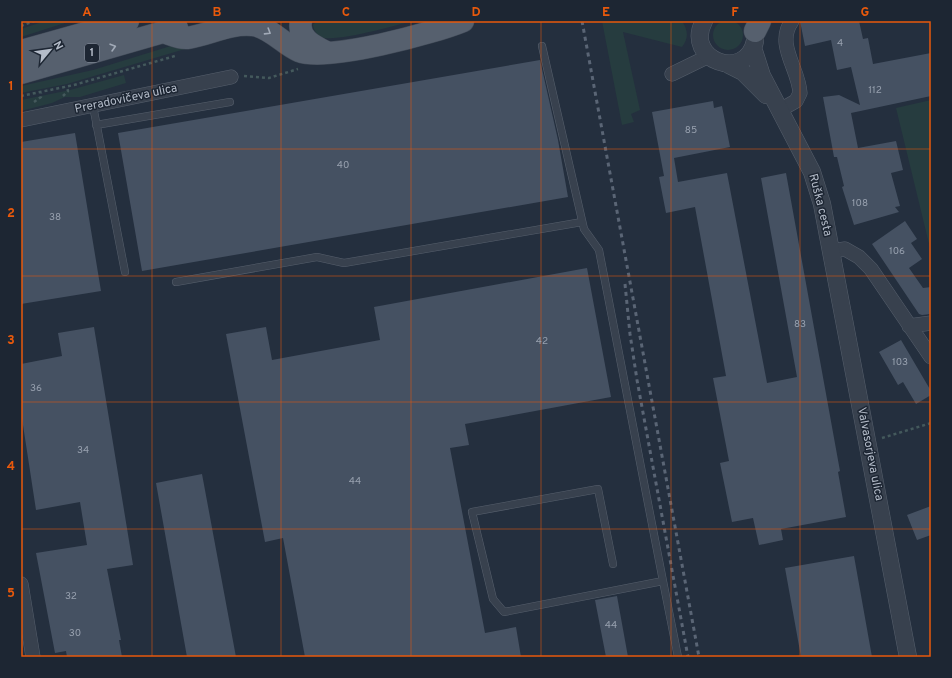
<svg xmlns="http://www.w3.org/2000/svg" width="952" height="678" font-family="Overpass,sans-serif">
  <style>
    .green { fill: #263c3f }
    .building { fill: #455162 }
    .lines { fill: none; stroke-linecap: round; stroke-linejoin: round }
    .service-casing { stroke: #565f6c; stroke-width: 8 }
    .minor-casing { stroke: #565f6c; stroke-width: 15 }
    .tertiary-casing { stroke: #565f6c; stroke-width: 18 }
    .primary-casing { stroke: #414a57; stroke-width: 23 }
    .path { stroke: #44595c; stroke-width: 2.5; stroke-dasharray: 3 3; stroke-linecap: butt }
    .service { stroke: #38414e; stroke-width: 7 }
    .minor { stroke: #38414e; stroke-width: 14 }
    .tertiary { stroke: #38414e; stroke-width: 17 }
    .primary { stroke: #56606e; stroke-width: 22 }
    .rail { stroke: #5a6575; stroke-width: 3; stroke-dasharray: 4 4; stroke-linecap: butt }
    .oneway { stroke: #a1aab7 }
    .grid { fill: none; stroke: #e8590c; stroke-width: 1; stroke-opacity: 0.55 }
    .labels { text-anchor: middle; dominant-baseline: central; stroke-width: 3; stroke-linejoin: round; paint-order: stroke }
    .number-label { font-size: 10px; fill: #98a1af }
    .shield { fill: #1d2633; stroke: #878f9c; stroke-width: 1 }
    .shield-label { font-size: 11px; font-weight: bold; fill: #b4bcc9 }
    .street-label { font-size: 12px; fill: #b4bcc9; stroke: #1d2633 }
    .neatline { fill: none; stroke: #e8590c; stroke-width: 1.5 }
    .grid-label { font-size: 13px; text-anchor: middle; font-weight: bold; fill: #e8590c }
  </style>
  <rect width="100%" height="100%" fill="#242f3e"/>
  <path class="green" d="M713 35a15 15 0 1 1 30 0a15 15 0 1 1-30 0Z
    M 45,21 L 71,21 L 21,37 L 21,29 Z
    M 319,21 L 413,21 C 396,25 335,43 321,37 C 316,34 313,29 313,24 Z
    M 602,21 L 682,21 C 688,30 689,38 682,47 L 623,32 L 640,110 L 631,114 L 634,122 L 622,125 Z
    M 203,36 L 229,36 L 67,84 L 21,93 L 21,86 L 93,70 Z
    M 124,75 L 126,83 L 80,97 L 65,97 L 52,103 L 21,111 L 21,100 L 70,90 Z
    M 931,100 L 931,252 L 896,108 Z"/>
  <path class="building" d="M 800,21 L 859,21 L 863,39 L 868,38 L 873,64 L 931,53 L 931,96 L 851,113 L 858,148 L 896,141 L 903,170 L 891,173 L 900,206 L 895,207 L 899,212 L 854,225 L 842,187 L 844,186 L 837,157 L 834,157 L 823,97 L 839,95 L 860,105 L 851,67 L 837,70 L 831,40 L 805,46 Z
    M 540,60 L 558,140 L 568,197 L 142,271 L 118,133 Z
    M 713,101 L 714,108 L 722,106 L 730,147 L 674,158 L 678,182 L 727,173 L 767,383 L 797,377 L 761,178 L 786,173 L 840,471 L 838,472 L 846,517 L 781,529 L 783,540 L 759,545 L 753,518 L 732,522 L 720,463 L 729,461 L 713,378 L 726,376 L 695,207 L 666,213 L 659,177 L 664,176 L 652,112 Z
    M 75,133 L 101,291 L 21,304 L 21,142 Z
    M 905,221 L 917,239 L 911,243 L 922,259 L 909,268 L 923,288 L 931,287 L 931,314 L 922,315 L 919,314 L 872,244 Z
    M 587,268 L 611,397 L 465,424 L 469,445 L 450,448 L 485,633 L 516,627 L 521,657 L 305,657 L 283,538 L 265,542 L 226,334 L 266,327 L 272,360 L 380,340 L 374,307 Z
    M 94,327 L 133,565 L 107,569 L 121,640 L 119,640 L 122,657 L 67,657 L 66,651 L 55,653 L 36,553 L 87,545 L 80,502 L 36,510 L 21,412 L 21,364 L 62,356 L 58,333 Z
    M 901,340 L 931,391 L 931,395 L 916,404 L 903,382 L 898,385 L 879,352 Z
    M 202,474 L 236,657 L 187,657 L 156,483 Z
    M 931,506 L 931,535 L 917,540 L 907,515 Z
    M 854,556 L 872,657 L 801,657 L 785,568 Z
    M 617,596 L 628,657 L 606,657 L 595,600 Z"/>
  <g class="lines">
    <g class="service-casing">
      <path id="service" d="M 542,46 L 584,229 L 599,250 L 663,581 L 504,612 L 493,599 L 472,512 L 598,489 L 613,564
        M 93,106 L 125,272
        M 96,125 L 230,102
        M 176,282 L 317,257 L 344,263 L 582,222
        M 663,581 L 678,657"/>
    </g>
    <g class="minor-casing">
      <path id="minor" d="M 672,74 L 709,56
        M 780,110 L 796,101 L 800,93 C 799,69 775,44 792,21
        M 21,120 L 231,77
        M 831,251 L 845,249 L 859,257 L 871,269 L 931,357
        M 909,326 L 931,323
        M 21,584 L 33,657"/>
    </g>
    <g class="tertiary-casing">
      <path id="tertiary" d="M 704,21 C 683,60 746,83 755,41
        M 753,48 L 762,76 L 812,172 L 822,204 L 908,657
        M 727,64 L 743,72 L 766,95"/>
    </g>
    <g class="primary-casing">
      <path id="primary" d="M 301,21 C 297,38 314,46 326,52
        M 755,31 L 760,21
        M 163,32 C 170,34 180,39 187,38 C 209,35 228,23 252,25 C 269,26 284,45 299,51 C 327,62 434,33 463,21
        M 21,51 L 128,21
        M 21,73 L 177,28"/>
    </g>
    <path class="path" d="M 21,26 L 34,21
      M 244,76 L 269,78 L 298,69
      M 21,96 L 74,85 L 175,56
      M 63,96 L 68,91 L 67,87
      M 34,102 L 41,97 L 41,93
      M 882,438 L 931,423"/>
    <use href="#service" class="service"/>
    <use href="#minor" class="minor"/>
    <use href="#tertiary" class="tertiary"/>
    <use href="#primary" class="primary"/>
    <path class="rail" d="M 582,21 L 699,657
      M 625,284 L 630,334 L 637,380 L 688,657"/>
  </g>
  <defs><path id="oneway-chevron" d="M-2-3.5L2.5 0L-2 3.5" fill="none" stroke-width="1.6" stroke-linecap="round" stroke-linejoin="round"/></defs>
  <g class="oneway">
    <use href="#oneway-chevron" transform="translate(268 32) rotate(32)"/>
    <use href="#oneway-chevron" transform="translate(113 47) rotate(-16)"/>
  </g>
  <path class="grid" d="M 152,21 L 152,657M 281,21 L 281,657M 411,21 L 411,657M 541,21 L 541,657M 671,21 L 671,657M 800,21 L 800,657M 21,149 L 931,149M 21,276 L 931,276M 21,402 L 931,402M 21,529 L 931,529"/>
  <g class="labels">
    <g class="number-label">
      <text x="840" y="43">4</text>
      <text x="875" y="90">112</text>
      <text x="691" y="130">85</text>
      <text x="343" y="165">40</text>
      <text x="860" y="203">108</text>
      <text x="55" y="217">38</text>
      <text x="897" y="251">106</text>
      <text x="800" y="324">83</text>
      <text x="542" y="341">42</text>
      <text x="900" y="362">103</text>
      <text x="36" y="388">36</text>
      <text x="83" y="450">34</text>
      <text x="355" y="481">44</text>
      <text x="71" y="596">32</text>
      <text x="611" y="625">44</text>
      <text x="75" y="633">30</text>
    </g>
    <rect class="shield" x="85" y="44" width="14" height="18" rx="3"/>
    <g class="shield-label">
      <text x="92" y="53">1</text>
    </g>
    <g class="street-label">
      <text transform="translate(126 99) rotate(-12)">Preradovičeva ulica</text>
      <text transform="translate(820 205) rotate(76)">Ruška cesta</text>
      <text transform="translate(870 454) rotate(79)">Valvasorjeva ulica</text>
    </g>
  </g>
  <rect width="952" height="678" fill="none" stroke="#1d2633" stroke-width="44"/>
  <g transform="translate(50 50) rotate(61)" stroke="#1d2633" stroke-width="3" paint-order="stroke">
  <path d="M0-3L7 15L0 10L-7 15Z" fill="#b4bcc9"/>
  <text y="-6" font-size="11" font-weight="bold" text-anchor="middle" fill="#b4bcc9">N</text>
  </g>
  <rect x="22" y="22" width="908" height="634" class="neatline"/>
  <g class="grid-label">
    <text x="87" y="16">A</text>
    <text x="217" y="16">B</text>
    <text x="346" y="16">C</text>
    <text x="476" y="16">D</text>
    <text x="606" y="16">E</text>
    <text x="735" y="16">F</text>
    <text x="865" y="16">G</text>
    <text x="11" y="90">1</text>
    <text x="11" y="217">2</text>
    <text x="11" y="344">3</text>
    <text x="11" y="470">4</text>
    <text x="11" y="597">5</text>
  </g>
</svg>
